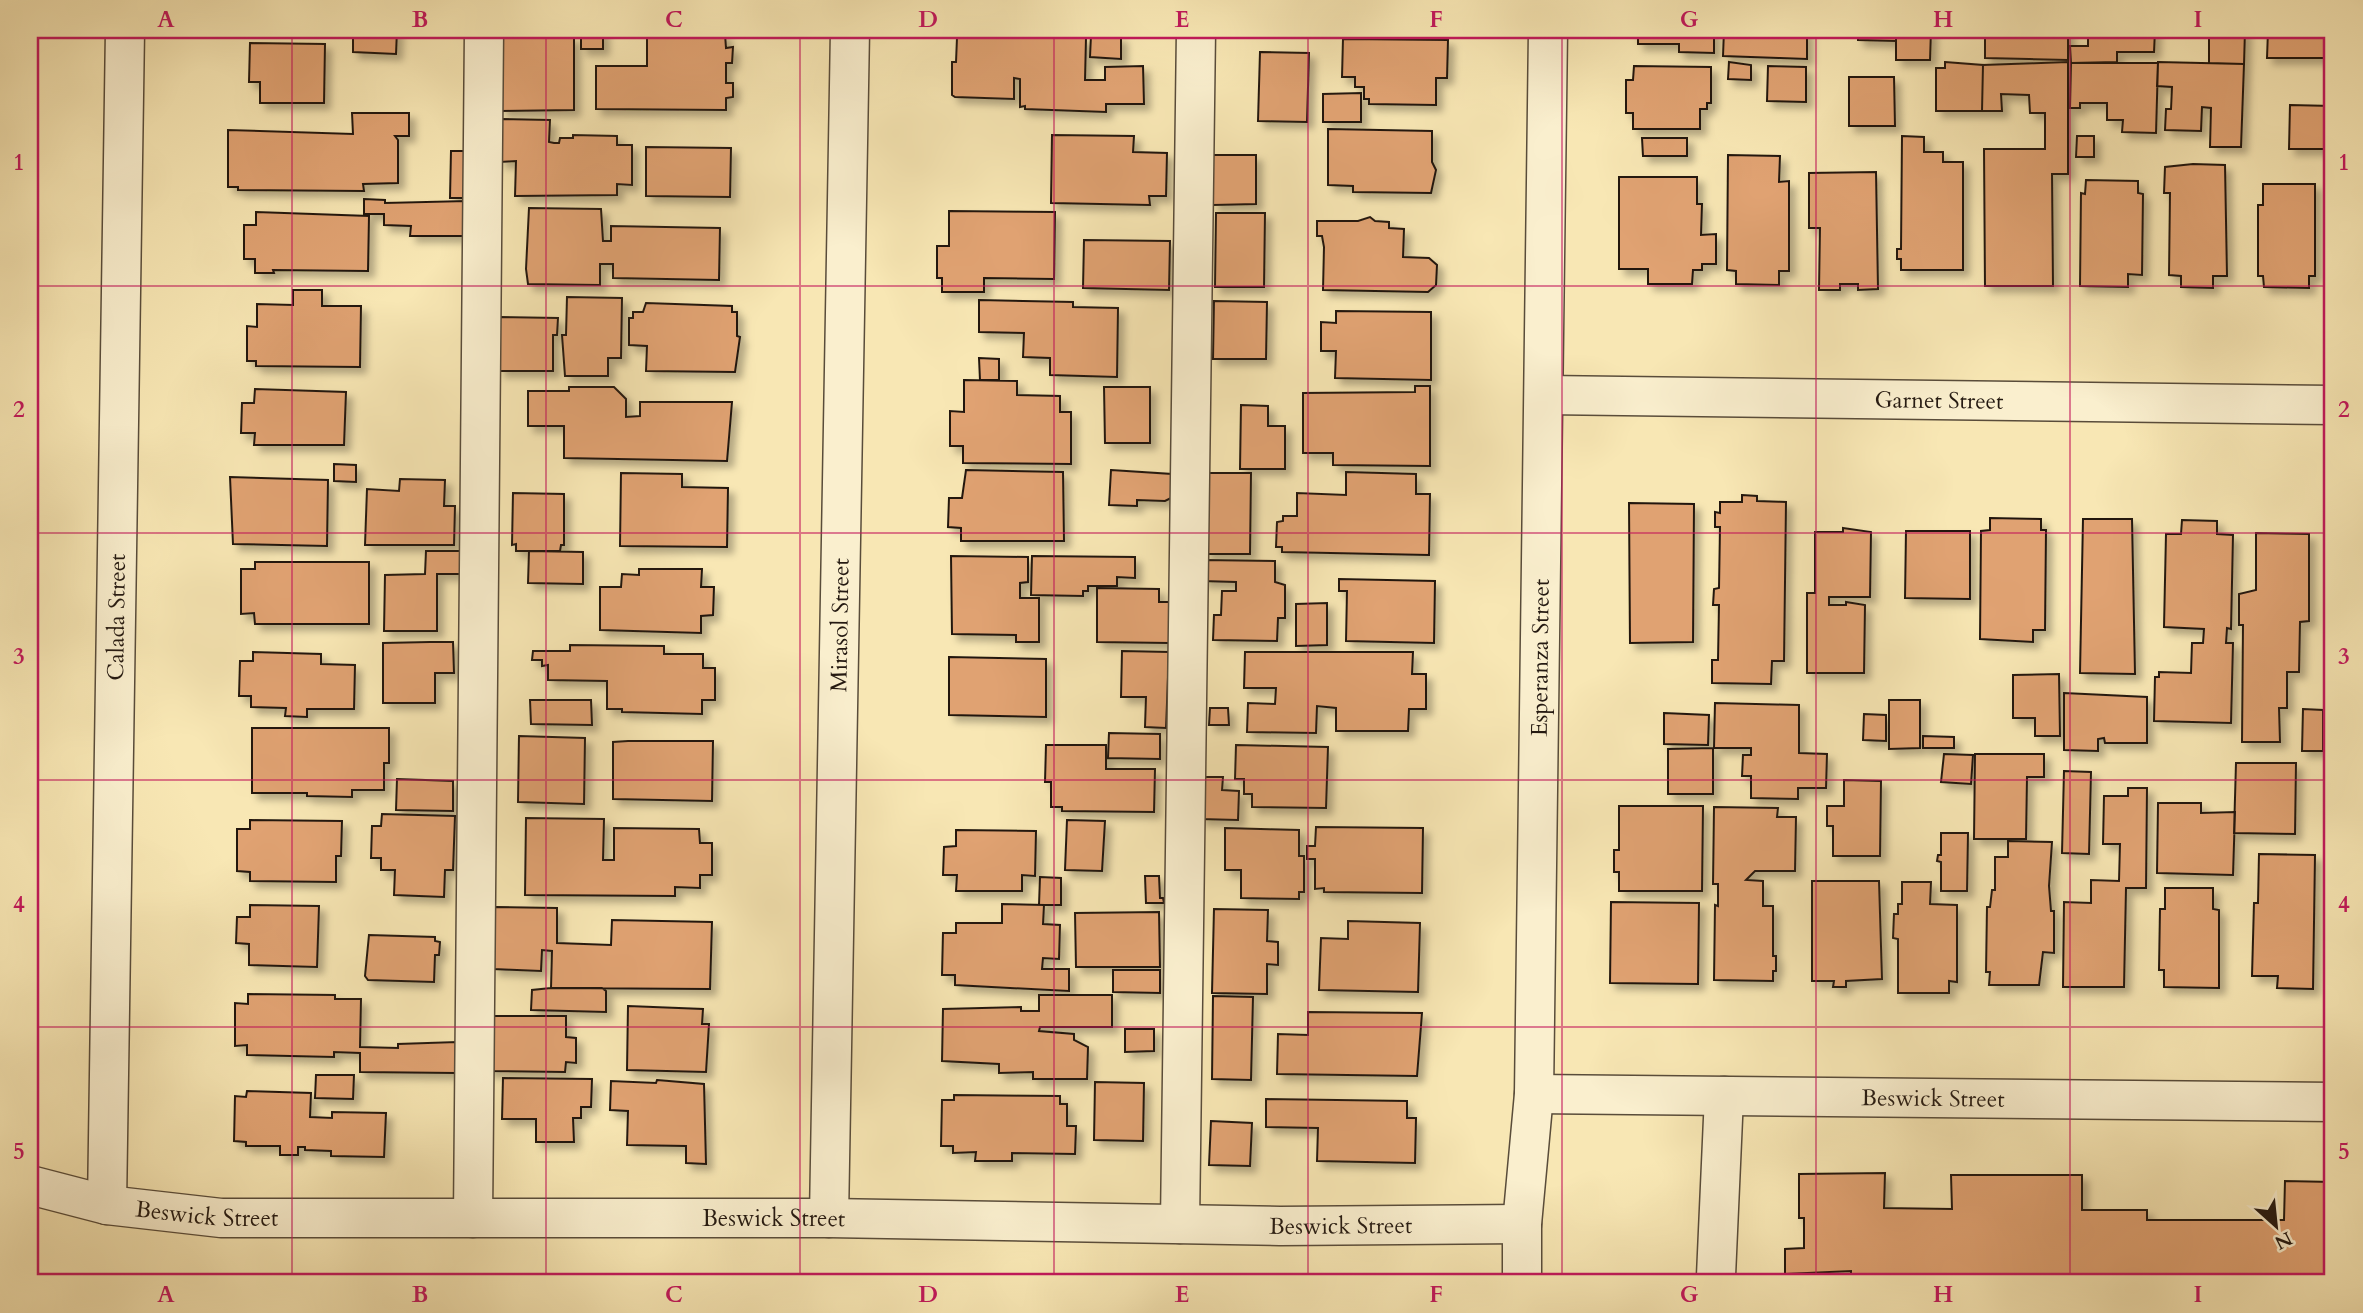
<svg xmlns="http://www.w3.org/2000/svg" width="2363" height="1313" font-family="Cardo,serif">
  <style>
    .building { fill: #e0a272; stroke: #241911; stroke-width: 2; filter: url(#shadow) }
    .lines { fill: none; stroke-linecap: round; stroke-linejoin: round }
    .minor-casing { stroke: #594c3a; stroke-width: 41 }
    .minor { stroke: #faefce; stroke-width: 38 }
    .grid { fill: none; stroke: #c2185b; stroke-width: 2; stroke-opacity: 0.55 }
    .labels { text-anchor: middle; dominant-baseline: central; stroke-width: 6; stroke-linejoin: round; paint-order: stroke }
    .street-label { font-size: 23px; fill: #241911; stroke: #faefce }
    .neatline { fill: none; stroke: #c2185b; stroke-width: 2.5 }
    .grid-label { font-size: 23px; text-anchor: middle; font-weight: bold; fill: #c2185b }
  </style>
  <defs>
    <filter id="shadow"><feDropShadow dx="6" dy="6" stdDeviation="3.5" flood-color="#0004"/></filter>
  </defs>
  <rect width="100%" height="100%" fill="#f8e7b4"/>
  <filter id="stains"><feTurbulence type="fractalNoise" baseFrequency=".00286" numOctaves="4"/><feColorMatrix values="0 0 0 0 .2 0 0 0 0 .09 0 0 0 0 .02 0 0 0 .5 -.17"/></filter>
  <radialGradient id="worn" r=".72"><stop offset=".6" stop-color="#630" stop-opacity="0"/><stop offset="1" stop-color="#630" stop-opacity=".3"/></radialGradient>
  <path class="building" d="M 353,30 L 397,30 L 396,54 L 353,52 Z
    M 581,30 L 603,30 L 603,49 L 581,49 Z
    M 1633,30 L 1714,30 L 1714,53 L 1679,52 L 1679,44 L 1638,44 L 1638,34 L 1633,34 Z
    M 1724,30 L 1807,30 L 1807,59 L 1723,56 Z
    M 1858,30 L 1896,30 L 1896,41 L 1858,40 Z
    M 1896,30 L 1931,30 L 1930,60 L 1896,60 Z
    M 1985,30 L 2068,30 L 2068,60 L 1985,58 Z
    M 2088,30 L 2155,30 L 2154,52 L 2117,52 L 2117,62 L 2071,63 L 2070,46 L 2088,46 Z
    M 2209,30 L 2245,30 L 2244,64 L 2209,63 Z
    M 2258,30 L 2329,30 L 2329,58 L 2267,58 L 2268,31 Z
    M 647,34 L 725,34 L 726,48 L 733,47 L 732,63 L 726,63 L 726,83 L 733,83 L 733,97 L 726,98 L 726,110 L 596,109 L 596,66 L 647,66 Z
    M 1091,35 L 1121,37 L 1121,59 L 1090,57 Z
    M 501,36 L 574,37 L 574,110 L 501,111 Z
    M 957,38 L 1086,38 L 1085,80 L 1105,80 L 1105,67 L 1143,66 L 1144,104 L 1106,104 L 1106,112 L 1025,109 L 1025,106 L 1020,107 L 1020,79 L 1014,78 L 1014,99 L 955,97 L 952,95 L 952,62 L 956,62 Z
    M 1343,39 L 1448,40 L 1447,78 L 1436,78 L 1436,105 L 1369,104 L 1369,99 L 1364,99 L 1364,87 L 1355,87 L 1355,77 L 1342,77 Z
    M 250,43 L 325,44 L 324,103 L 260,103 L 260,82 L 249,82 Z
    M 1260,52 L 1309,53 L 1307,122 L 1258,121 Z
    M 1729,62 L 1751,65 L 1751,80 L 1728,79 Z
    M 1945,62 L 1983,65 L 1982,111 L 1936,111 L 1936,68 L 1945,68 Z
    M 2068,62 L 2068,174 L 2052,174 L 2053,286 L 1985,286 L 1984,149 L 2045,149 L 2045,113 L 2030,113 L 2029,95 L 2001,94 L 2002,111 L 1982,111 L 1983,65 Z
    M 2158,62 L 2244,64 L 2241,147 L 2210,147 L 2211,108 L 2202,107 L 2201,131 L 2165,130 L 2166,109 L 2171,109 L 2172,87 L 2157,86 Z
    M 2071,63 L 2158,63 L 2156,133 L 2122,132 L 2123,120 L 2107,120 L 2107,103 L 2080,103 L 2080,108 L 2070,108 Z
    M 1634,66 L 1711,67 L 1711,103 L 1707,103 L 1707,109 L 1700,109 L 1700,129 L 1633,129 L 1633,113 L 1626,113 L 1626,80 L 1633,80 Z
    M 1768,66 L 1806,67 L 1806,102 L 1767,101 Z
    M 1849,77 L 1894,77 L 1895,126 L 1849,126 Z
    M 1361,93 L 1361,122 L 1323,122 L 1323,94 Z
    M 2290,105 L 2332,106 L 2331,149 L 2289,149 Z
    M 352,113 L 409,113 L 409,136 L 395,136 L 398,140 L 398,183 L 363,184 L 364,191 L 238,190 L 238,187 L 228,187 L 228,130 L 353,134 Z
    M 2332,118 L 2333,118 L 2333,154 L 2331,154 Z
    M 501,119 L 550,120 L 549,142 L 554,143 L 559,143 L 560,138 L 573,138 L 573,135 L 617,136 L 617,145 L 632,145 L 632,185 L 617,184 L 617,195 L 515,196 L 516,161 L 500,162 Z
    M 1328,129 L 1432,131 L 1432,162 L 1436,170 L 1431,193 L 1353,192 L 1353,186 L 1328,185 Z
    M 1052,135 L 1134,136 L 1133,152 L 1167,153 L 1166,196 L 1149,196 L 1150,205 L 1051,203 Z
    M 1902,136 L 1924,137 L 1924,152 L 1943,152 L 1943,162 L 1963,162 L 1963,270 L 1901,270 L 1901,259 L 1897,259 L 1897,249 L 1901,249 Z
    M 2077,136 L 2094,136 L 2094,157 L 2076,157 Z
    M 1642,138 L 1687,138 L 1687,156 L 1643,156 Z
    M 646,147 L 731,148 L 730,197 L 646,196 Z
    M 451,151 L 468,151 L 468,198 L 450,198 Z
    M 1212,155 L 1256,155 L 1256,204 L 1213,205 Z
    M 1728,155 L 1780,156 L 1779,182 L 1789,181 L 1789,271 L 1779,271 L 1779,285 L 1736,284 L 1736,271 L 1727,270 Z
    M 2193,164 L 2225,165 L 2227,276 L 2213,276 L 2213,288 L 2181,287 L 2181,276 L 2169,275 L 2170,193 L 2164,193 L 2165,167 Z
    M 1876,172 L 1878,289 L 1858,290 L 1858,284 L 1840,284 L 1840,290 L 1819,290 L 1820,228 L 1809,228 L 1809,173 Z
    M 1619,177 L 1697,177 L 1697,204 L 1702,204 L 1701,235 L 1716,234 L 1716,264 L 1702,264 L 1702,270 L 1693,270 L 1692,284 L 1648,284 L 1648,269 L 1619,269 Z
    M 2086,180 L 2138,181 L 2138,193 L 2143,194 L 2142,275 L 2128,274 L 2128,287 L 2080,286 L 2081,193 L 2085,194 Z
    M 2263,184 L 2315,184 L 2315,276 L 2309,276 L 2309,288 L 2264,287 L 2263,276 L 2258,276 L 2258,205 L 2263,205 Z
    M 364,199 L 385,200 L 385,203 L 467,201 L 467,236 L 410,236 L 411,226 L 384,225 L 384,214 L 364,214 Z
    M 529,208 L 601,209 L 603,241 L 611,241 L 611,226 L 720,228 L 719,280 L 613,278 L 613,264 L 600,264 L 600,285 L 528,284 L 526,269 Z
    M 949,211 L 1055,212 L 1054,279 L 984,278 L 984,292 L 942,292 L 942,278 L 937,278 L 937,246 L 949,246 Z
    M 256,212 L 369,216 L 368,271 L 273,270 L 274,273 L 255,273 L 255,259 L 244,259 L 244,225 L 256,225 Z
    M 1216,213 L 1265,213 L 1264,287 L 1215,287 Z
    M 1370,217 L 1375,221 L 1389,222 L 1389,228 L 1404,229 L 1403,257 L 1429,258 L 1437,265 L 1436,285 L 1428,292 L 1323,290 L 1324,247 L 1322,236 L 1317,236 L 1317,221 L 1358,221 Z
    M 1084,240 L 1170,241 L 1169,290 L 1083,288 Z
    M 293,290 L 322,290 L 322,306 L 361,306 L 360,367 L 256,366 L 256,361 L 247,361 L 247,326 L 257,327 L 257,304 L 293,305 Z
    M 567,297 L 622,298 L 621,358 L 608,358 L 608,376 L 565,376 L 562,335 L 566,335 Z
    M 979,300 L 1073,302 L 1073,307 L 1118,308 L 1117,377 L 1050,375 L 1050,358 L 1023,357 L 1024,333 L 979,332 Z
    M 1214,301 L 1267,302 L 1266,359 L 1213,359 Z
    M 646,303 L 732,306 L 732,312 L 737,312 L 737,336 L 740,337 L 735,372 L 646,371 L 647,346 L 629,345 L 629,318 L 633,318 L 633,312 L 643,312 Z
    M 1336,311 L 1431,312 L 1431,380 L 1335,378 L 1336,351 L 1321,351 L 1321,322 L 1336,323 Z
    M 499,317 L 558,318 L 557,335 L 553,335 L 553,371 L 499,371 Z
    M 979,358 L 999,359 L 999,380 L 980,380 Z
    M 964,380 L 1017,381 L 1017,395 L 1060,396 L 1060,412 L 1071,412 L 1071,464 L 963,463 L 963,446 L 950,446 L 950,411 L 964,412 Z
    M 1415,386 L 1430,386 L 1430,466 L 1333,465 L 1333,453 L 1303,453 L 1303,393 L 1415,392 Z
    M 569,387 L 614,387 L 626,399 L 626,417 L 640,416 L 640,402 L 732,402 L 727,461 L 564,458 L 564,426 L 528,426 L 528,391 L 569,391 Z
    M 1104,387 L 1150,387 L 1150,443 L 1105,443 Z
    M 255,389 L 346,392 L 344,445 L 254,445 L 255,433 L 241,433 L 242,403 L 254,403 Z
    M 1241,405 L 1268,406 L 1268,426 L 1285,426 L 1285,469 L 1240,469 Z
    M 334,464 L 356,465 L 356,482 L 334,481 Z
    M 966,470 L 1063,472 L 1064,541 L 961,541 L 961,528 L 948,527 L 949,498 L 962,498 Z
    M 1111,470 L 1172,474 L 1171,498 L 1165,501 L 1137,500 L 1137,506 L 1109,505 Z
    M 1346,472 L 1416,474 L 1416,494 L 1430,494 L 1429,555 L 1282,552 L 1282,547 L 1276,547 L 1277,522 L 1283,521 L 1283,516 L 1297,516 L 1297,493 L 1346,495 Z
    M 621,473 L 682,474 L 682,487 L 728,488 L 727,547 L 620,546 Z
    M 1206,473 L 1251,473 L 1250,554 L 1205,554 Z
    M 230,477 L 328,480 L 327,546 L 233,544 Z
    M 400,479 L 445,480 L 444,506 L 455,506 L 454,545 L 365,545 L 367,489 L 399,491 Z
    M 513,493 L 564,494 L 564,545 L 561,545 L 560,551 L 516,551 L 516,544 L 512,545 Z
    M 1742,495 L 1757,496 L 1757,501 L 1786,502 L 1784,661 L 1772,661 L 1771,684 L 1712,683 L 1712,660 L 1718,660 L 1719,605 L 1713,605 L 1714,589 L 1719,588 L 1720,527 L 1715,527 L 1715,512 L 1720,513 L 1720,502 L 1742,502 Z
    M 1629,503 L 1694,504 L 1693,642 L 1630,643 Z
    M 1990,518 L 2041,519 L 2041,530 L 2046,530 L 2045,630 L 2033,630 L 2033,642 L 1980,639 L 1981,531 L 1990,530 Z
    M 2083,519 L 2132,519 L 2135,674 L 2080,673 Z
    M 2182,520 L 2217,521 L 2217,534 L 2233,535 L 2231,629 L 2227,628 L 2226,643 L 2233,643 L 2231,723 L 2154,721 L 2155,677 L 2159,677 L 2159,672 L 2191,673 L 2192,643 L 2203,643 L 2204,629 L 2164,627 L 2166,534 L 2181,534 Z
    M 1843,528 L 1871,532 L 1870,597 L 1829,597 L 1829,605 L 1846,605 L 1846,602 L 1865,605 L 1864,673 L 1807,673 L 1807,593 L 1815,593 L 1815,532 L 1843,532 Z
    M 1906,531 L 1970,531 L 1970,599 L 1905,598 Z
    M 2256,533 L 2309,534 L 2309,621 L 2300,622 L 2299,672 L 2287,672 L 2287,708 L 2279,708 L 2280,742 L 2242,742 L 2243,625 L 2239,625 L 2239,594 L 2256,590 Z
    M 426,551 L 463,551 L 463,574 L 437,574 L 437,631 L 384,631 L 385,575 L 425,574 Z
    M 529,551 L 583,552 L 583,584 L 528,583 Z
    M 951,556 L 1028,557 L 1028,582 L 1020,583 L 1020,598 L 1039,598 L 1039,642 L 1016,642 L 1016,635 L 952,634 Z
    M 1032,556 L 1135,557 L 1135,578 L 1117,577 L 1117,586 L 1088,586 L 1088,591 L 1083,591 L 1083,596 L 1031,595 Z
    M 1202,560 L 1275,561 L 1275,582 L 1285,585 L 1285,618 L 1278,618 L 1277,641 L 1213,640 L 1214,615 L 1221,615 L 1222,591 L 1236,591 L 1236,582 L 1202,581 Z
    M 255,562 L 369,562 L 369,624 L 255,624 L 254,613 L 241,614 L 241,569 L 255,569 Z
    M 639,569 L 702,569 L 701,587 L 714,587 L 713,615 L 701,616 L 701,633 L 600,630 L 600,587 L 621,587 L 622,574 L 639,575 Z
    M 1339,579 L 1435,581 L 1434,643 L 1346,641 L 1347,591 L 1339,591 Z
    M 1097,588 L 1159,589 L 1159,602 L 1170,602 L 1169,643 L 1097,642 Z
    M 1327,603 L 1327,645 L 1296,646 L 1296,604 Z
    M 430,642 L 453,642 L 454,673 L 435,673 L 435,703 L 383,703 L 383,643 Z
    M 570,645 L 664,646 L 664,654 L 703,654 L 703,668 L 715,668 L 715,700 L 702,700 L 702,714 L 622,712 L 622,709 L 607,709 L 607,681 L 548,680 L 548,665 L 542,666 L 542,660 L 532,660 L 533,651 L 570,651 Z
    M 1122,651 L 1169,652 L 1166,728 L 1145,727 L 1146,697 L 1121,697 Z
    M 253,652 L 321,654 L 321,664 L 355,665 L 354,709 L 307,709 L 307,717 L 285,716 L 286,708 L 251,707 L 251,696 L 239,696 L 240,661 L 253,661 Z
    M 1245,652 L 1413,652 L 1412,674 L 1426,674 L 1426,709 L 1409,709 L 1408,731 L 1336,731 L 1336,708 L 1317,706 L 1316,733 L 1247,732 L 1248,703 L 1275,704 L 1276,688 L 1244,688 Z
    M 949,657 L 1046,659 L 1046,717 L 949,715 Z
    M 2059,674 L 2060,736 L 2035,736 L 2035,718 L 2013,718 L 2013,675 Z
    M 2064,693 L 2147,697 L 2147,743 L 2105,743 L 2104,738 L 2098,739 L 2098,751 L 2064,750 Z
    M 530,700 L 591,700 L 592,725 L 531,724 Z
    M 1889,700 L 1920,700 L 1920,748 L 1889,749 Z
    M 1715,703 L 1799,705 L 1799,753 L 1827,754 L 1826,788 L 1798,788 L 1798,799 L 1751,798 L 1751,776 L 1742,776 L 1743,755 L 1751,755 L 1751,748 L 1714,748 Z
    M 1210,708 L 1228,708 L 1229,725 L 1209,725 Z
    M 2303,709 L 2323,710 L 2323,751 L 2302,751 Z
    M 1664,713 L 1709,715 L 1708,745 L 1664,744 Z
    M 1864,714 L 1886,715 L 1886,741 L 1863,740 Z
    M 252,728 L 389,728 L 389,763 L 384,763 L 384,790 L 352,790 L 352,797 L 307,796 L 307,793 L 252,793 Z
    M 1109,733 L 1160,734 L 1160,759 L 1108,758 Z
    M 519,736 L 585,738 L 584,804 L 518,802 Z
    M 1923,736 L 1954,737 L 1954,748 L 1923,748 Z
    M 628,741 L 713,741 L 712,801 L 613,799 L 613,742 Z
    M 1046,745 L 1106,745 L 1106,769 L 1155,769 L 1154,812 L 1062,811 L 1062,807 L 1051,807 L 1051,782 L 1045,782 Z
    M 1236,745 L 1328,747 L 1326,808 L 1252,807 L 1252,794 L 1244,794 L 1244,779 L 1235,779 Z
    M 1713,748 L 1713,794 L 1668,794 L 1668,749 Z
    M 1944,754 L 1973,755 L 1971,784 L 1941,782 Z
    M 1975,754 L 2044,754 L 2044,777 L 2027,777 L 2026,839 L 1974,839 Z
    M 2330,762 L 2333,762 L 2333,807 L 2330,807 Z
    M 2236,763 L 2296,763 L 2295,834 L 2234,833 Z
    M 2064,771 L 2091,772 L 2089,854 L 2062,853 Z
    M 1201,777 L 1223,777 L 1222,790 L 1239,791 L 1238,820 L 1200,819 Z
    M 397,779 L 453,781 L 453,811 L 396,810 Z
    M 1844,780 L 1881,781 L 1880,856 L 1833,856 L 1833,826 L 1827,826 L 1827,806 L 1844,806 Z
    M 2128,788 L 2147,788 L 2146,888 L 2126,888 L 2124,987 L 2063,987 L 2064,902 L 2091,903 L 2091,880 L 2119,881 L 2120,844 L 2103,844 L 2104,796 L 2128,796 Z
    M 2158,803 L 2201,803 L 2201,813 L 2235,812 L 2233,875 L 2157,873 Z
    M 1619,806 L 1703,806 L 1702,891 L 1619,891 L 1619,872 L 1614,872 L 1614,850 L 1619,850 Z
    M 1714,807 L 1778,808 L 1777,817 L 1796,817 L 1795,871 L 1755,871 L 1746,880 L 1763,881 L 1763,906 L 1773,906 L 1773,956 L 1776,956 L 1776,971 L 1773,971 L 1773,981 L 1714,980 L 1715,905 L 1718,906 L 1718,884 L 1713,884 Z
    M 382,814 L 455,816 L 453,870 L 445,870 L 444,897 L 394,895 L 395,870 L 381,870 L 381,858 L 371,858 L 372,826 L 381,826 Z
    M 526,818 L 604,819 L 603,860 L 614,860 L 614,828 L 699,829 L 700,843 L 712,843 L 712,875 L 700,875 L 700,888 L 675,887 L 675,896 L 525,895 Z
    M 250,820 L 342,821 L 341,856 L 336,856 L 336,882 L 250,881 L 250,872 L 237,871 L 237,829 L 250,829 Z
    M 1067,820 L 1105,821 L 1102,871 L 1065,870 Z
    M 1316,827 L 1423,828 L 1422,893 L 1324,892 L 1324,888 L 1315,889 L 1315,859 L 1307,859 L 1307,846 L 1315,846 Z
    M 1225,828 L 1299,830 L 1299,856 L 1304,856 L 1304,892 L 1299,892 L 1299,899 L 1241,898 L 1241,870 L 1225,870 Z
    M 956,830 L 1036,831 L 1035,876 L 1022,875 L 1022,891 L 956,891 L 957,875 L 943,875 L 944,847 L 956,846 Z
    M 1941,833 L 1968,833 L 1967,891 L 1941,891 L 1941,862 L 1937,861 L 1938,855 L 1941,855 Z
    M 2008,841 L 2052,842 L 2049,886 L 2051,911 L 2054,911 L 2054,953 L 2043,952 L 2039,985 L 1989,985 L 1990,972 L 1986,972 L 1987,907 L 1990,907 L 1992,890 L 1995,890 L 1995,857 L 2008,857 Z
    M 2259,854 L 2315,855 L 2313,989 L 2277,988 L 2278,976 L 2252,976 L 2254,903 L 2258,903 Z
    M 1145,876 L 1159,876 L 1160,898 L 1163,898 L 1164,903 L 1146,903 Z
    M 1040,877 L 1061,878 L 1061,905 L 1039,905 Z
    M 1812,881 L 1879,881 L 1882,979 L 1846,981 L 1846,987 L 1833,987 L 1834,981 L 1812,981 Z
    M 1902,882 L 1931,882 L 1930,904 L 1957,905 L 1957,982 L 1949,981 L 1949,993 L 1898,993 L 1898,939 L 1893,938 L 1894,914 L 1898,914 L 1898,904 L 1902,904 Z
    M 2165,888 L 2213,888 L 2213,909 L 2219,910 L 2219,988 L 2164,987 L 2164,970 L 2159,970 L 2160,909 L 2165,909 Z
    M 1611,902 L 1699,903 L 1698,984 L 1610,983 Z
    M 1002,904 L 1044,905 L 1043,924 L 1060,925 L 1059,959 L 1043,958 L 1042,969 L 1069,969 L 1069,991 L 955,985 L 955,975 L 942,975 L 943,933 L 956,933 L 956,923 L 1002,923 Z
    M 250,905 L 319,906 L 317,967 L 249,965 L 249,944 L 236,943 L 237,917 L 250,917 Z
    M 495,907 L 557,908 L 557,943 L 611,945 L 612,920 L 712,922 L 710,989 L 551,988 L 552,951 L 542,950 L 541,971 L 493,969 Z
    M 1214,909 L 1268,910 L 1267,941 L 1278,942 L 1278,965 L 1267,964 L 1267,994 L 1212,993 Z
    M 1159,912 L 1160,967 L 1076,967 L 1075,913 Z
    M 1348,921 L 1420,923 L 1418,992 L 1319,990 L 1321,938 L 1348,939 Z
    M 369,935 L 435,937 L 435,941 L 440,942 L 439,955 L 435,955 L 434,982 L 368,980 L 365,976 Z
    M 1113,970 L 1160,970 L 1160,993 L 1113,992 Z
    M 551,988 L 602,988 L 606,991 L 606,1012 L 531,1010 L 532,990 Z
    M 248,994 L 335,995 L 335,999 L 361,999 L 360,1047 L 398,1048 L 398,1044 L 457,1042 L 456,1073 L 360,1072 L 360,1053 L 334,1052 L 334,1057 L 247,1055 L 247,1045 L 235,1046 L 235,1003 L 248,1004 Z
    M 1039,995 L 1112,995 L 1112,1027 L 1040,1027 L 1039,1031 L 1074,1034 L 1074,1040 L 1088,1047 L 1087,1079 L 1033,1079 L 1033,1072 L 999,1073 L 999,1064 L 942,1061 L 943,1009 L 1021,1007 L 1021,1011 L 1039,1011 Z
    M 1213,996 L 1253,997 L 1251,1080 L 1212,1079 Z
    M 628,1006 L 703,1009 L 702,1024 L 709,1024 L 706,1072 L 627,1070 Z
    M 1308,1012 L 1422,1013 L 1417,1076 L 1277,1074 L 1278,1034 L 1308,1035 Z
    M 488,1016 L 566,1016 L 566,1037 L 576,1038 L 576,1063 L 566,1062 L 565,1072 L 487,1071 Z
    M 1125,1029 L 1154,1029 L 1154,1051 L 1125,1052 Z
    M 316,1075 L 354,1075 L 353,1099 L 315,1098 Z
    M 503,1078 L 592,1079 L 591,1107 L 581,1107 L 581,1118 L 573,1118 L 574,1142 L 536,1142 L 536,1119 L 502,1119 Z
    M 657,1080 L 704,1084 L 706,1164 L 686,1163 L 686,1146 L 627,1145 L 628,1111 L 610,1110 L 611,1081 L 656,1083 Z
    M 1095,1082 L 1144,1083 L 1143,1141 L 1094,1140 Z
    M 247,1091 L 311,1093 L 310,1117 L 332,1118 L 332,1112 L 386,1113 L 384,1157 L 331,1156 L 331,1151 L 305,1150 L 305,1147 L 298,1147 L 298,1155 L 280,1155 L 280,1146 L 246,1146 L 246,1142 L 234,1141 L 235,1096 L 246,1097 Z
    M 954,1095 L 1060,1096 L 1060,1104 L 1067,1104 L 1067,1126 L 1076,1126 L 1075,1154 L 1012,1153 L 1012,1161 L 975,1161 L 976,1152 L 953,1153 L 953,1146 L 941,1146 L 942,1100 L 954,1100 Z
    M 1266,1099 L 1407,1101 L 1407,1118 L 1416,1118 L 1415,1163 L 1317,1161 L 1318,1128 L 1266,1127 Z
    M 1211,1121 L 1252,1123 L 1250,1166 L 1209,1165 Z
    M 1885,1173 L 1884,1208 L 1952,1209 L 1951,1175 L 2082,1175 L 2082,1210 L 2147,1210 L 2147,1220 L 2284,1220 L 2285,1181 L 2333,1182 L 2333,1276 L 2180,1275 L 2179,1279 L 2055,1279 L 2055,1283 L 2027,1283 L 2027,1278 L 1851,1277 L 1851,1271 L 1785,1274 L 1785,1249 L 1804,1248 L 1804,1218 L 1799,1218 L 1799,1174 Z"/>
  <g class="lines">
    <g class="minor-casing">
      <g id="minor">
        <path id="s1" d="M 1545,395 L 2333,405"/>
        <path id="s2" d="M 1534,1094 L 2333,1102"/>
        <path id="s3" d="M 30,1185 L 107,1205 L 221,1218 L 829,1218 L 1280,1226 L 1522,1224"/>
        <path id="s4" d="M 107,1205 L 125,30"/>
        <path d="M 473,1218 L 484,30"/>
        <path id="s5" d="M 829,1218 L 850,30"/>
        <path d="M 1180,1224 L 1196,30"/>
        <path d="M 1716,1276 L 1724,1096"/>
        <path id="s6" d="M 1522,1283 L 1522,1224 L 1534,1094 L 1548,30"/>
      </g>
    </g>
    <use href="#minor" class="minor"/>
  </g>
  <path class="grid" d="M 292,30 L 292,1283M 546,30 L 546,1283M 800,30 L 800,1283M 1054,30 L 1054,1283M 1308,30 L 1308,1283M 1562,30 L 1562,1283M 1816,30 L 1816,1283M 2070,30 L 2070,1283M 30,286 L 2333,286M 30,533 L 2333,533M 30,780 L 2333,780M 30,1027 L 2333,1027"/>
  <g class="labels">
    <g class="street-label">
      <text stroke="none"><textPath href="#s1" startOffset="394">Garnet Street</textPath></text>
      <text stroke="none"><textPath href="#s4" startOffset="588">Calada Street</textPath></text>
      <text stroke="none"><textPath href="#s5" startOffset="593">Mirasol Street</textPath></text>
      <text stroke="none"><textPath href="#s6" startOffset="626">Esperanza Street</textPath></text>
      <text stroke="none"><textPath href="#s2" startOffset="399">Beswick Street</textPath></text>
      <text stroke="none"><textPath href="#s3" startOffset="180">Beswick Street</textPath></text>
      <text stroke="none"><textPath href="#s3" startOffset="747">Beswick Street</textPath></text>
      <text stroke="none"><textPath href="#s3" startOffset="1314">Beswick Street</textPath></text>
    </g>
  </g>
  <rect width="2363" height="1313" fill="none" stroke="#f8e7b4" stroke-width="77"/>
  <g transform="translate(2276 1226) rotate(153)" stroke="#faefce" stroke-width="5" paint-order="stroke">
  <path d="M0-5L12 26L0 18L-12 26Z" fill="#241911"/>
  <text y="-10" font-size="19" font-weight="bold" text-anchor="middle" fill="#241911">N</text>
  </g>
  <rect x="38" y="38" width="2286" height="1236" class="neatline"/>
  <g class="grid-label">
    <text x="166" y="27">A</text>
    <text x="420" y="27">B</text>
    <text x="674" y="27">C</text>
    <text x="928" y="27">D</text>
    <text x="1182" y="27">E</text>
    <text x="1436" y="27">F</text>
    <text x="1689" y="27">G</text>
    <text x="1943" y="27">H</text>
    <text x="2198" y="27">I</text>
    <text x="19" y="170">1</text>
    <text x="2344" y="170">1</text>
    <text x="19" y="417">2</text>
    <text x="2344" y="417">2</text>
    <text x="19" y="664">3</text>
    <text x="2344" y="664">3</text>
    <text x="19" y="912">4</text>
    <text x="2344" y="912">4</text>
    <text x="19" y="1159">5</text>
    <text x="2344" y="1159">5</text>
    <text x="166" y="1302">A</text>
    <text x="420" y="1302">B</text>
    <text x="674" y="1302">C</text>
    <text x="928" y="1302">D</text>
    <text x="1182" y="1302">E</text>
    <text x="1436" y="1302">F</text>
    <text x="1689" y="1302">G</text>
    <text x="1943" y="1302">H</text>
    <text x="2198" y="1302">I</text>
  </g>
  <rect width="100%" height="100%" filter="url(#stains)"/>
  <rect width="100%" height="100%" fill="url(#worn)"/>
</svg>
